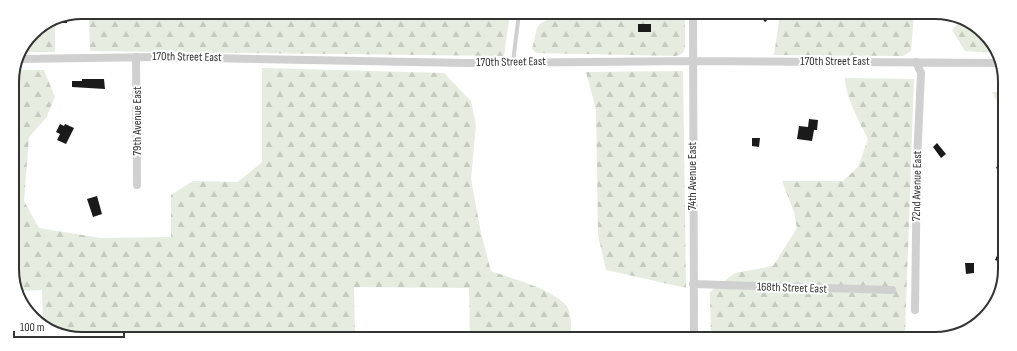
<svg xmlns="http://www.w3.org/2000/svg" width="1017" height="351" font-family="'Sofia Sans Condensed',sans-serif">
  <style>
    .forest { fill: url(#forest-firs) }
    .building { fill: #1a1a1a }
    .lines { fill: none; stroke-linecap: round; stroke-linejoin: round }
    .service { stroke: #d0d0d0; stroke-width: 4 }
    .minor { stroke: #d0d0d0; stroke-width: 8 }
    .labels { text-anchor: middle; dominant-baseline: central; stroke-width: 4; stroke-linejoin: round; paint-order: stroke }
    .street-label { font-size: 12px; fill: #333; stroke: #fff }
    .rim { fill: none; stroke: #333; stroke-width: 2 }
  </style>
  <defs>
    <pattern id="forest-firs" width="22" height="20" patternUnits="userSpaceOnUse"><rect width="22" height="20" fill="#e6ecdf"/><path d="M5 1l3.5 6h-7zM16 11l3.5 6h-7z" fill="#c6cbc0"/></pattern>
  </defs>
  <rect width="100%" height="100%" fill="#fff"/>
  <path class="forest" d="M 89,12 L 510,13 L 504,56 L 90,51 Z
    M 561,13 L 685,14 L 685,47 L 683,53 L 676,56 L 536,53 L 532,49 L 537,28 L 541,23 Z
    M 780,14 L 914,14 L 911,51 L 903,56 L 774,55 Z
    M 55,17 L 55,52 L 23,52 L 33,32 Z
    M 962,19 L 988,36 L 996,53 L 965,51 L 952,30 Z
    M 262,68 L 444,73 L 471,101 L 476,125 L 471,179 L 481,233 L 491,271 C 515,280 544,286 564,303 C 572,310 572,329 570,338 L 470,338 L 469,288 L 354,287 L 355,337 L 63,337 L 43,324 L 42,290 L 17,291 L 13,283 L 12,77 L 16,70 L 44,70 L 55,97 L 46,118 L 29,137 L 24,201 L 39,228 L 101,238 L 171,237 L 171,195 L 193,181 L 238,182 L 262,162 Z
    M 683,71 L 686,288 L 606,270 L 598,235 L 596,110 L 586,72 Z
    M 845,78 L 914,79 L 905,334 L 903,339 L 711,338 L 710,292 L 735,273 L 773,266 L 797,228 L 794,212 L 782,181 L 843,181 L 858,167 L 868,139 C 860,123 845,96 845,78 Z
    M 992,92 L 1004,92 L 1003,113 Z"/>
  <path class="building" d="M 758,14 L 774,14 L 765,22 Z
    M 67,15 L 67,23 L 57,23 L 57,17 Z
    M 638,24 L 651,24 L 651,32 L 638,32 Z
    M 82,79 L 104,79 L 105,89 L 72,87 L 72,81 L 82,81 Z
    M 809,119 L 818,120 L 817,130 L 814,130 L 812,141 L 797,139 L 799,126 L 808,127 Z
    M 60,124 L 64,126 L 65,124 L 74,128 L 66,144 L 57,140 L 60,134 L 56,132 Z
    M 752,138 L 760,138 L 759,147 L 752,146 Z
    M 937,143 L 946,154 L 941,158 L 933,147 Z
    M 1003,155 L 1003,172 L 996,168 Z
    M 97,196 L 102,214 L 93,217 L 87,199 Z
    M 1003,242 L 1003,263 L 995,260 Z
    M 965,263 L 974,263 L 974,273 L 966,274 Z"/>
  <g class="lines">
    <path class="service" d="M 513,62 L 519,13"/>
    <path class="minor" d="M 693,14 L 694,338
      M 136,57 L 137,185
      M 21,59 L 156,57 L 467,63 L 693,61 L 1001,63
      M 693,284 L 892,290
      M 915,310 L 917,161 L 921,73 L 916,62"/>
  </g>
  <g class="labels">
    <g class="street-label">
      <text transform="translate(187 57) rotate(1)">170th Street East</text>
      <text x="835" y="61">170th Street East</text>
      <text transform="translate(511 62) rotate(-1)">170th Street East</text>
      <text transform="translate(137 121) rotate(-90)">79th Avenue East</text>
      <text transform="translate(692 176) rotate(-90)">74th Avenue East</text>
      <text transform="translate(917 186) rotate(-89)">72nd Avenue East</text>
      <text transform="translate(792 288) rotate(2)">168th Street East</text>
    </g>
  </g>
  <path d="M0 0H1017V351H0ZM82 19H935A63 63 0 0 1 998 82V269A63 63 0 0 1 935 332H82A63 63 0 0 1 19 269V82A63 63 0 0 1 82 19Z" fill="#fff" fill-rule="evenodd"/>
  <path class="rim" d="M82 19H935A63 63 0 0 1 998 82V269A63 63 0 0 1 935 332H82A63 63 0 0 1 19 269V82A63 63 0 0 1 82 19Z"/>
  <path d="M14 331v6h110v-6" fill="none" stroke="#333333" stroke-width="2"/>
  <text x="20" y="331" font-size="12" fill="#333333" stroke="#ffffff" stroke-width="3" paint-order="stroke">100 m</text>
</svg>
